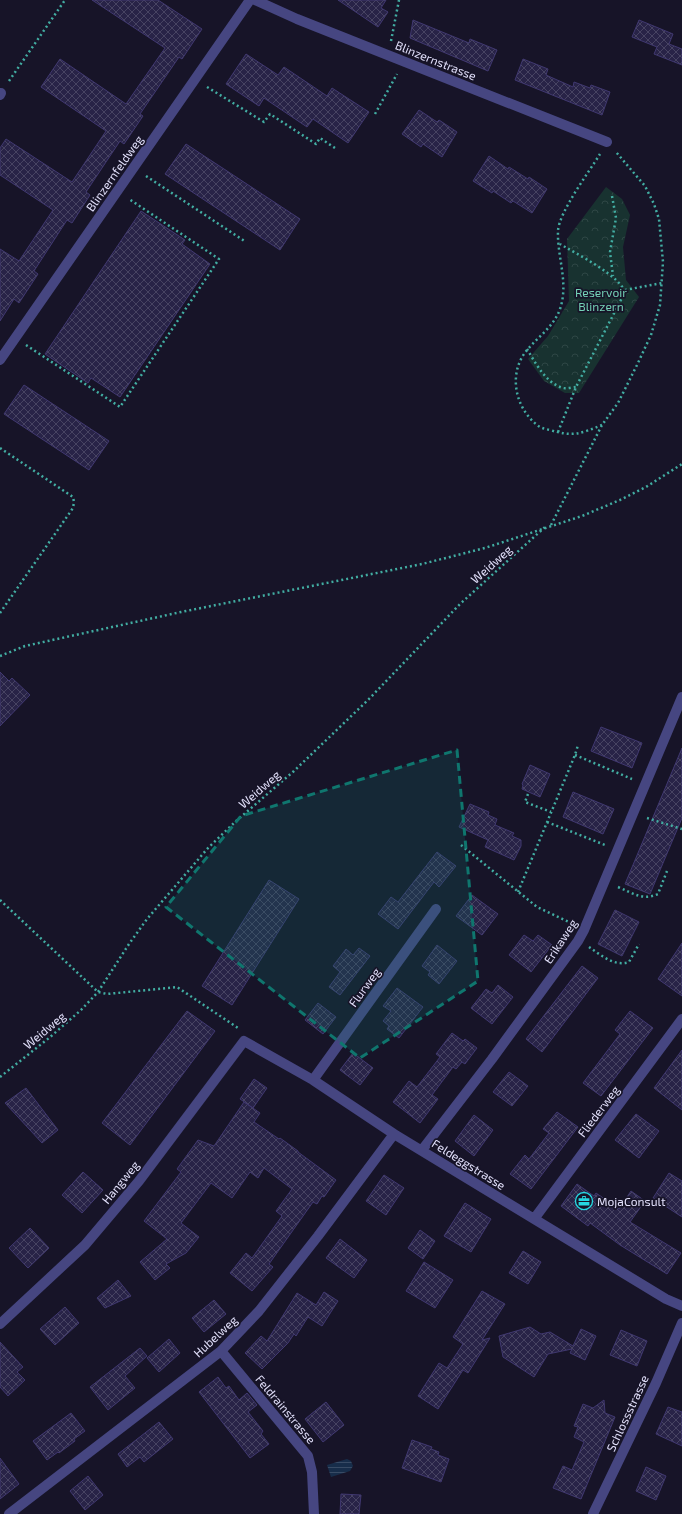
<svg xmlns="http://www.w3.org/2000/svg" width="682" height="1514" font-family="'Exo 2',sans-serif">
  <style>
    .forest { fill: url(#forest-crowns) }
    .water { fill: url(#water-rules) }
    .building { fill: url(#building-cross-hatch); stroke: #403870 }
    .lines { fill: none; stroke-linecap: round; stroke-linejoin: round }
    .path { stroke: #42ada2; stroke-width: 2.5; stroke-dasharray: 2 3; stroke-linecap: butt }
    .minor { stroke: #464681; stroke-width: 10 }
    .marked { fill: #0f766e; fill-opacity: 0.2; stroke: #0f766e; stroke-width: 3; stroke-dasharray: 8 5; stroke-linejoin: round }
    .labels { text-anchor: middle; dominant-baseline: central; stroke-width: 3.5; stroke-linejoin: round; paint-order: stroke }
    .street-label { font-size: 12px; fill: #e2e0fb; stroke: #171428 }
    .park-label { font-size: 12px; fill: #74d2b7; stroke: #171428 }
    .poi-label { font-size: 12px; fill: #e2e0fb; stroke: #171428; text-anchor: start }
  </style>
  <defs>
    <pattern id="forest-crowns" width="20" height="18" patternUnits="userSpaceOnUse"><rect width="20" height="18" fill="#183230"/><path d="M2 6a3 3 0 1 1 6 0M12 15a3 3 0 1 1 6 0" fill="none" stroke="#2e4645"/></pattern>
    <pattern id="water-rules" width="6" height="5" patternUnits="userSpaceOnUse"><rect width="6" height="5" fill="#172d4a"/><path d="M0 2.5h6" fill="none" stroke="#384b65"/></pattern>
    <pattern id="building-cross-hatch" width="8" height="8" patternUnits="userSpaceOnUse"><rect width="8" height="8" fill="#282347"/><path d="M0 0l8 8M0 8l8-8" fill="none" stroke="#474362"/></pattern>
  </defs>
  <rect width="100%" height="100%" fill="#171428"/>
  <path class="forest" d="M 606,187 L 622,199 L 630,215 L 623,247 L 626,280 L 639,297 L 579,393 L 565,393 L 544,381 L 528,359 L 548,336 L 569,301 L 567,239 Z"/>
  <path class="water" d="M 347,1459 L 351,1461 L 353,1466 L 350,1471 L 331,1477 L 327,1465 Z"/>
  <path class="building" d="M 92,0 L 158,0 L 202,29 L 182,59 L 179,57 L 140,114 L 143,116 L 124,144 L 120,141 L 86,192 L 90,195 L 72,223 L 67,220 L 34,271 L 38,274 L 19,303 L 14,299 L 0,321 L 0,249 L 19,261 L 53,210 L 0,175 L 0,148 L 6,139 L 72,182 L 106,131 L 41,87 L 60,59 L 126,104 L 165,48 Z
    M 338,0 L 386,0 L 381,8 L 388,12 L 378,27 Z
    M 413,20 L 469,43 L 470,39 L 497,50 L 488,71 L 410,38 Z
    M 639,20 L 673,34 L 669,44 L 682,49 L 682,65 L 654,54 L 657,47 L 632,37 Z
    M 246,54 L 278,75 L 284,67 L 327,96 L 332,88 L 369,112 L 348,143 L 313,119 L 307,127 L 264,98 L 259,106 L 226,84 Z
    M 523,59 L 548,69 L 546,75 L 573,87 L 574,82 L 590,88 L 591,85 L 610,92 L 602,115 L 515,80 Z
    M 419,110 L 437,122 L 439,120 L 457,132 L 442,157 L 423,144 L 421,147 L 402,134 Z
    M 186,144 L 300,219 L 280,250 L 165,174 Z
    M 489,156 L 508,169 L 509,167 L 528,179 L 529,177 L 547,189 L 532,213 L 513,201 L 511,203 L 493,191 L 492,193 L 473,181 Z
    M 141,211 L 185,240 L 182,244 L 210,264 L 120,397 L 91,378 L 88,383 L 45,354 Z
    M 24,385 L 109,441 L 89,470 L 4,414 Z
    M 0,672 L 9,681 L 12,678 L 30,695 L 0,726 Z
    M 601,727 L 642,743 L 632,768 L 591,751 Z
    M 682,748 L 682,818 L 650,894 L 625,884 Z
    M 530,765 L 550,774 L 540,797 L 522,789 L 523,785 L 522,784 Z
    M 573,792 L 614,809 L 603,834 L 563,817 Z
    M 470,804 L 489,812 L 488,815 L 497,819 L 495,825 L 514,833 L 512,836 L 521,840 L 521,846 L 514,860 L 485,847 L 488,840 L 459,827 Z
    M 437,852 L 456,866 L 439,887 L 434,882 L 398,929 L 378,914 L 391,897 L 398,902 Z
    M 269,880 L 299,899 L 232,1005 L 202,986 Z
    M 472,895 L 498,914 L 482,935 L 456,916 Z
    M 615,910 L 639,922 L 622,956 L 598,944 Z
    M 524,935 L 533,941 L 538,935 L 552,945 L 531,972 L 509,955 Z
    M 682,943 L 682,996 L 658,979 Z
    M 437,945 L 457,961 L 439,984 L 428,975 L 430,972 L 422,966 Z
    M 359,948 L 370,956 L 340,995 L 329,987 L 340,972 L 333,966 L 346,949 L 353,955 Z
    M 582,966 L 598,978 L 542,1052 L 526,1039 Z
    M 498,985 L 513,997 L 492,1024 L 471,1008 L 486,989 L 492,993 Z
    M 397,988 L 423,1007 L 399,1038 L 387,1029 L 389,1026 L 383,1021 L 391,1011 L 383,1006 Z
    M 318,1003 L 336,1017 L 323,1034 L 305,1020 Z
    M 187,1011 L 215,1031 L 130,1145 L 102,1123 Z
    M 630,1011 L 653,1028 L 601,1096 L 583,1083 L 620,1034 L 615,1030 Z
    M 452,1033 L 463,1041 L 465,1039 L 477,1048 L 465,1064 L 462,1062 L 456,1069 L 453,1067 L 432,1095 L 438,1099 L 420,1123 L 393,1102 L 409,1081 L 417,1087 L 440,1057 L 436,1054 Z
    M 682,1050 L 682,1110 L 654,1088 Z
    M 353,1053 L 373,1068 L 360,1085 L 340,1070 Z
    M 509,1072 L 528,1086 L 512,1106 L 493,1092 Z
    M 254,1079 L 267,1088 L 253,1108 L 240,1099 Z
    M 26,1088 L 58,1130 L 42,1143 L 5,1103 Z
    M 244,1102 L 260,1113 L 254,1122 L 279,1139 L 280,1138 L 298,1151 L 298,1152 L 336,1180 L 324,1197 L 322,1196 L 317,1204 L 313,1202 L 269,1264 L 273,1267 L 252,1291 L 230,1273 L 246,1253 L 252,1258 L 282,1216 L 276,1211 L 292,1189 L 264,1168 L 258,1178 L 250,1172 L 232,1198 L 211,1183 L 181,1223 L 199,1237 L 186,1253 L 166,1264 L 170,1268 L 155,1280 L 140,1262 L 167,1239 L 144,1221 L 181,1172 L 177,1169 L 198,1140 L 214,1146 Z
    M 557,1112 L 578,1127 L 531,1189 L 510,1174 L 525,1155 L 529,1159 L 549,1133 L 543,1129 Z
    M 636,1114 L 659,1131 L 639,1158 L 615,1140 Z
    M 474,1115 L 493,1130 L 474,1156 L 455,1141 Z
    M 83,1172 L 103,1190 L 82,1213 L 62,1195 Z
    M 669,1173 L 682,1181 L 682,1217 L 653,1198 Z
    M 384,1175 L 404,1188 L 386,1215 L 366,1201 Z
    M 577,1184 L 594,1196 L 596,1193 L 619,1209 L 631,1191 L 645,1201 L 630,1222 L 681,1253 L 667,1274 L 620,1245 L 590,1223 L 588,1226 L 561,1206 Z
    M 465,1203 L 491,1219 L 471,1252 L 444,1236 Z
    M 30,1228 L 49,1248 L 28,1268 L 9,1248 Z
    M 420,1230 L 435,1241 L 423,1259 L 408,1248 Z
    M 340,1239 L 367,1260 L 354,1278 L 326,1258 Z
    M 523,1251 L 541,1262 L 528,1284 L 509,1273 Z
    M 424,1262 L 453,1280 L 435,1308 L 406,1291 Z
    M 118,1280 L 131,1296 L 105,1308 L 97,1298 Z
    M 482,1291 L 505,1304 L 482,1340 L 490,1338 L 468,1373 L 463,1370 L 438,1409 L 418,1396 L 439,1363 L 447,1368 L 463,1344 L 453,1337 Z
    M 324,1292 L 338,1301 L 322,1326 L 308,1317 L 296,1336 L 294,1334 L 288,1343 L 262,1369 L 245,1353 L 261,1336 L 267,1341 L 297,1293 L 316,1305 Z
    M 214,1300 L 226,1314 L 204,1332 L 192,1318 Z
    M 65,1307 L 79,1323 L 55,1345 L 40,1329 Z
    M 530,1327 L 541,1334 L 550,1332 L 573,1346 L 581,1329 L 596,1336 L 585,1360 L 570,1353 L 572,1349 L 548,1354 L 534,1377 L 503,1357 L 499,1336 Z
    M 621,1330 L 647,1341 L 637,1366 L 610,1355 Z
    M 169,1339 L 180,1353 L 159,1372 L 147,1358 Z
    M 0,1342 L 23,1367 L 17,1372 L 25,1380 L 8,1396 L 0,1387 Z
    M 140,1348 L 147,1356 L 125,1376 L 135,1388 L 108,1410 L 90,1387 Z
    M 218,1377 L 226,1388 L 229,1386 L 239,1400 L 247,1393 L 257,1405 L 248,1412 L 263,1431 L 261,1434 L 269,1444 L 250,1458 L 199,1392 Z
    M 604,1400 L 605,1413 L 615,1417 L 581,1499 L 553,1488 L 563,1466 L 572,1470 L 584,1442 L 574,1437 L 578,1427 L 574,1426 L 583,1404 L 593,1408 Z
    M 326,1402 L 344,1425 L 323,1442 L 305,1419 Z
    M 668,1407 L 682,1412 L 682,1446 L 656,1434 Z
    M 71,1413 L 85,1431 L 74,1439 L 75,1441 L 59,1453 L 58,1452 L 47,1460 L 33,1441 Z
    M 159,1422 L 173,1439 L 144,1462 L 140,1457 L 127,1467 L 118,1454 Z
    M 412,1440 L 432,1447 L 431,1449 L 439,1452 L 438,1455 L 449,1459 L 441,1482 L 402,1468 Z
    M 0,1458 L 19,1484 L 0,1499 Z
    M 646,1467 L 666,1476 L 656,1500 L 636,1491 Z
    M 88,1476 L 103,1495 L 85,1510 L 70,1491 Z
    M 341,1494 L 361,1495 L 359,1514 L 340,1514 Z"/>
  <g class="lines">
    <path class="path" d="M 391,41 L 399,0
      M 9,81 L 65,0
      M 207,87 L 264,122 L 270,114 L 316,144 L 320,138 L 335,148
      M 375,114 L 397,74
      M 600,154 C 589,172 559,212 558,231 C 557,257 569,283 560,309 C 554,326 539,336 528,349 C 508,371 514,406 536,424 C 540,428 545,429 550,430 C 573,437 580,434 602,425
      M 146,176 L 246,242
      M 612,196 L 616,218 L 610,252 L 613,276
      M 625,290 L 662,283
      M 26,345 L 120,407 L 219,259 L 129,199
      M 527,349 C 536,364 546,383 563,388 C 567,389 572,387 576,387
      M 558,432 L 576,387 L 624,294 C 627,279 573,252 560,244
      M 0,448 L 73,497 L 74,502 L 73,508 L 0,613
      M 551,525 L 602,425 L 618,403 L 637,365 L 651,335 L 660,305 L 663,262 L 659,219 L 654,204 L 645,186 L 616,152
      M 0,656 L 25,646 L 181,612 L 422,564 L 485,548 L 582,516 L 620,500 L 646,487 L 682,464
      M 575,755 L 632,779
      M 528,794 L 525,802 L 551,812
      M 647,818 L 682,829
      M 547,822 L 605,845
      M 461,845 L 537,907 L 571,923
      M 618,887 C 633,893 642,901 658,894 L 667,871
      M 518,892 L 575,755 L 578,745
      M 0,900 L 98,992 L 107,994 L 177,987 L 238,1028
      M 589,947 C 601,955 614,967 629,962 L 639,944
      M 0,1077 L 49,1038 L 81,1010 L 98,992 L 129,944 L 147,919 L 208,848 L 235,822 L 294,771 L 369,699 L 460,604 L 545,527"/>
    <path class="minor" d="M 255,0 L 297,19 L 607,142
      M 0,93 L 1,93 L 0,95
      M 0,360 L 250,0
      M 313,1080 L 436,909
      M 422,1150 L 492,1059 L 578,941 L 584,930 L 682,697
      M 534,1219 L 682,1019
      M 0,1324 L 85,1245 L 139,1181 L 244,1041 L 313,1080 L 394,1134 L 666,1299 L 682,1306
      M 221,1351 L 308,1456 L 312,1472 L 314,1514
      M 9,1514 L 221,1351 L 259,1311 L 318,1236 L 394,1134
      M 593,1514 L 656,1383 L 682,1323"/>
  </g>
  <path class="marked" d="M 457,750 L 478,981 L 360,1058 L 166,907 L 241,816 Z"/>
  <defs>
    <g id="office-ring" transform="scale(0.9)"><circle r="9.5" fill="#171428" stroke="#26d7e1" stroke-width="1.5"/><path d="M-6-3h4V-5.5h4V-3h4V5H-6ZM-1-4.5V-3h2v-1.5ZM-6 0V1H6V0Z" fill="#26d7e1"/></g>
  </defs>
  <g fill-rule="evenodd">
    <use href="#office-ring" x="584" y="1201"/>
  </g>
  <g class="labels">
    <g class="street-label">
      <text transform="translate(436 60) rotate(22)">Blinzernstrasse</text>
      <text transform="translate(114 173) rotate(-55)">Blinzernfeldweg</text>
      <text transform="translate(491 564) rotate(-42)">Weidweg</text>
      <text transform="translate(259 789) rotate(-41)">Weidweg</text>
      <text transform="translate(560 941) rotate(-57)">Erikaweg</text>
      <text transform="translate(364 987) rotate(-54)">Flurweg</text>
      <text transform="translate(44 1030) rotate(-40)">Weidweg</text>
      <text transform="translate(598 1111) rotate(-53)">Fliederweg</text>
      <text transform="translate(469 1164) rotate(32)">Feldeggstrasse</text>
      <text transform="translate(120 1182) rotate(-51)">Hangweg</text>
      <text transform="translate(215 1336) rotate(-43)">Hubelweg</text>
      <text transform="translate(286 1409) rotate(50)">Feldrainstrasse</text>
      <text transform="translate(627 1413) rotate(-65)">Schlossstrasse</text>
    </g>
    <g class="park-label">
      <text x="601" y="292">Reservoir<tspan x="601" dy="14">Blinzern</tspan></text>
    </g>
    <g class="poi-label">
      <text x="597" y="1201">MojaConsult</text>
    </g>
  </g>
</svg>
